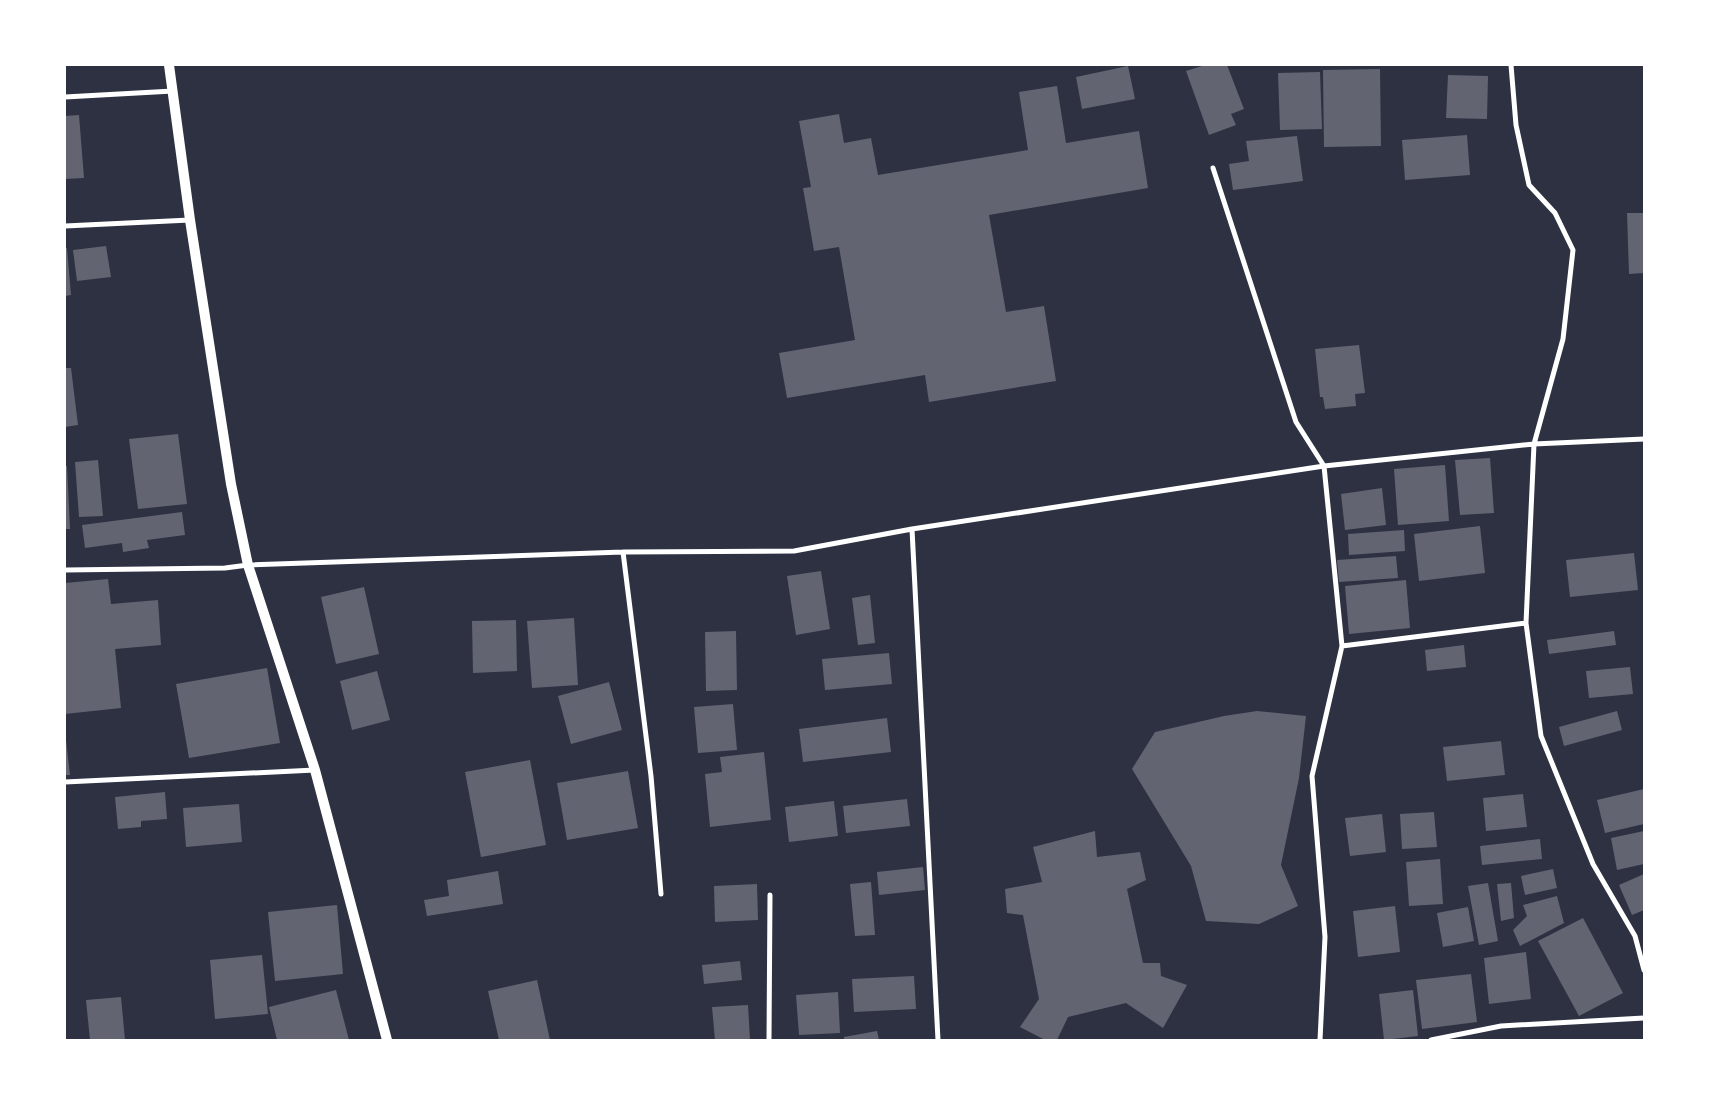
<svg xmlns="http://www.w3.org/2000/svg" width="1709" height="1105" font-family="'Fira Sans',sans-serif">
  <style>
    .building { fill: #626471 }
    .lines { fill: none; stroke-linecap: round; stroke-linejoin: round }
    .minor { stroke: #fff; stroke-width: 5 }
    .secondary { stroke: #fff; stroke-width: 10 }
  </style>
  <rect width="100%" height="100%" fill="#2d3142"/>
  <path class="building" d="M 1205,65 L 1227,65 L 1244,109 L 1231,114 L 1236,125 L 1209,135 L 1186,71 Z
    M 1128,66 L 1135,99 L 1082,109 L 1076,77 Z
    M 1380,69 L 1381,146 L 1324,147 L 1323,70 Z
    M 1320,72 L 1322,129 L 1280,130 L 1278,73 Z
    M 1448,75 L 1488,76 L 1487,119 L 1446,118 Z
    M 1057,86 L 1066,143 L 1139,131 L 1148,188 L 989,215 L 1006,312 L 1044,306 L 1056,381 L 929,402 L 925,375 L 787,398 L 779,353 L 855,340 L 839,247 L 814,251 L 803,188 L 811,187 L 799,121 L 839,114 L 844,143 L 871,138 L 878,175 L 1028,150 L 1019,92 Z
    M 79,115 L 84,178 L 65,179 L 65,116 Z
    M 1467,135 L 1470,175 L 1405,180 L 1402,140 Z
    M 1297,136 L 1303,181 L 1233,190 L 1229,164 L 1249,161 L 1246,141 Z
    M 1627,213 L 1644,213 L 1644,273 L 1629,274 Z
    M 106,246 L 111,277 L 77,281 L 73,250 Z
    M 65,248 L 67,248 L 71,295 L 65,296 Z
    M 1359,345 L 1365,393 L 1355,394 L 1356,406 L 1325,409 L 1323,397 L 1320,397 L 1315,349 Z
    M 65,368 L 71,368 L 78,425 L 65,427 Z
    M 178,434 L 187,504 L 138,509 L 129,439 Z
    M 1490,458 L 1494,513 L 1460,515 L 1455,460 Z
    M 98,460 L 103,516 L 79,517 L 75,462 Z
    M 1445,465 L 1449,521 L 1398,525 L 1394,469 Z
    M 65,466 L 67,466 L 70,529 L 65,529 Z
    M 1382,488 L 1386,525 L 1345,530 L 1341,494 Z
    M 182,512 L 185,535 L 147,540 L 149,548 L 123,552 L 122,543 L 85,548 L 82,525 Z
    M 1480,526 L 1485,573 L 1419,581 L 1414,534 Z
    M 1404,530 L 1405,551 L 1349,555 L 1348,534 Z
    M 1634,553 L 1638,590 L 1570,597 L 1566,560 Z
    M 1396,556 L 1398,578 L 1339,582 L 1337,560 Z
    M 821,571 L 830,629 L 796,635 L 787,576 Z
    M 108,579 L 111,604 L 158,600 L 161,645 L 115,649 L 121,708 L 65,714 L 65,583 Z
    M 1406,580 L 1410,628 L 1349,634 L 1345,586 Z
    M 364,587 L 379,654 L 336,664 L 321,597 Z
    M 870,595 L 875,643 L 858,645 L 852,598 Z
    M 574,618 L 578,685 L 532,688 L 527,621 Z
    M 516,620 L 517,671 L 473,673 L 472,621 Z
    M 736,631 L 737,690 L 706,691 L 705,632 Z
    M 1614,631 L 1616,645 L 1549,654 L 1547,640 Z
    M 1464,645 L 1466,667 L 1427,671 L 1425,650 Z
    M 889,653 L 892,684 L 825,690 L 822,659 Z
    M 1630,667 L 1633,694 L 1589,698 L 1586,671 Z
    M 267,668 L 280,743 L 189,758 L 176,684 Z
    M 377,671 L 390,720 L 352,730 L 340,681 Z
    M 609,682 L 622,730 L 571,744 L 558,696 Z
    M 733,704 L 737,750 L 698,753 L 694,707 Z
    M 1257,711 L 1306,716 L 1299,778 L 1281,865 L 1298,906 L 1259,924 L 1206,921 L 1191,866 L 1132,769 L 1155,732 L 1224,716 Z
    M 1617,711 L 1622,730 L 1564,746 L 1559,727 Z
    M 887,718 L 891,752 L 803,762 L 799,729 Z
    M 65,740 L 66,740 L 70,775 L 65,775 Z
    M 1501,741 L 1505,775 L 1447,781 L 1443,747 Z
    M 764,752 L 771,820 L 710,827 L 705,774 L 722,772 L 720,757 Z
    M 530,760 L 546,845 L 481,857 L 465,772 Z
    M 628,771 L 638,828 L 567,840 L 557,783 Z
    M 1644,789 L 1644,824 L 1605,833 L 1597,800 Z
    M 165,792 L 167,819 L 141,821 L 141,827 L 118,829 L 115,797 Z
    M 1523,794 L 1527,827 L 1486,831 L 1483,798 Z
    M 907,799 L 910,826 L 846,833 L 843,806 Z
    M 834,801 L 838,836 L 789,842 L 785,807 Z
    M 239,804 L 242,842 L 186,847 L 183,808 Z
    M 1434,812 L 1437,847 L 1402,849 L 1400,814 Z
    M 1382,814 L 1386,852 L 1350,856 L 1345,818 Z
    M 1095,831 L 1097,857 L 1140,852 L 1146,880 L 1127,889 L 1143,963 L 1160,963 L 1161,976 L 1187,985 L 1163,1028 L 1126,1003 L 1068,1017 L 1057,1040 L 1045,1040 L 1020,1027 L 1039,999 L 1023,915 L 1007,913 L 1005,889 L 1042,882 L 1033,847 Z
    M 1644,831 L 1644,864 L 1617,870 L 1611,838 Z
    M 1540,839 L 1542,859 L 1482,865 L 1480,846 Z
    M 1440,859 L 1443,904 L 1409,906 L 1406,862 Z
    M 923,867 L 925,890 L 879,895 L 877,872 Z
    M 1553,869 L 1557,888 L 1525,895 L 1521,876 Z
    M 498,871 L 503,904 L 427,916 L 424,900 L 449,896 L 447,880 Z
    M 1644,874 L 1644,910 L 1632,915 L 1619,885 Z
    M 871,882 L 875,935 L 855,936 L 850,884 Z
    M 1488,883 L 1498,941 L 1479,945 L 1468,886 Z
    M 1511,883 L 1514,918 L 1501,921 L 1497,884 Z
    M 757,884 L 758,920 L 715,922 L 714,886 Z
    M 1557,896 L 1564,923 L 1520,946 L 1513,930 L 1527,916 L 1523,905 Z
    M 337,905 L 343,974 L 275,981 L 268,912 Z
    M 1395,906 L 1400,952 L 1358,957 L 1353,911 Z
    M 1468,907 L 1474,941 L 1443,947 L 1437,913 Z
    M 1583,918 L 1623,993 L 1579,1016 L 1538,941 Z
    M 1526,952 L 1531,999 L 1489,1004 L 1484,958 Z
    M 262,955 L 268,1014 L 215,1019 L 210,960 Z
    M 740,961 L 742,980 L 704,984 L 702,965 Z
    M 1471,974 L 1477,1022 L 1422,1029 L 1416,980 Z
    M 914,976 L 916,1009 L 854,1012 L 852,979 Z
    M 537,980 L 550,1040 L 499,1040 L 488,991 Z
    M 336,990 L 349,1040 L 277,1040 L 269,1007 Z
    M 1413,990 L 1418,1036 L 1384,1040 L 1379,994 Z
    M 838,992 L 840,1033 L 799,1035 L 796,995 Z
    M 121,997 L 125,1040 L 90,1040 L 86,1000 Z
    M 748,1005 L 750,1040 L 715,1040 L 712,1007 Z
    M 877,1031 L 879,1040 L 844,1040 L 844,1037 Z"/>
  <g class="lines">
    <path class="minor" d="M 1511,65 L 1516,125 L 1529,185 L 1555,213 L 1573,250 L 1563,339 L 1534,444 L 1526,623 L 1541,736 L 1593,864 L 1635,936 L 1644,970
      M 65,97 L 173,91
      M 1213,168 L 1296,422 L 1324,466 L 1342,646 L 1312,776 L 1325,937 L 1320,1040
      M 65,226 L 190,220
      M 912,529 L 938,1040
      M 623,552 L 651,776 L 661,894
      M 65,570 L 225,568 L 248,565 L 623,552 L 794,551 L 912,529 L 1324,466 L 1534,444 L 1644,439
      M 1342,646 L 1526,623
      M 65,782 L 315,770
      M 769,1040 L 770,895
      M 1431,1040 L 1501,1026 L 1644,1018"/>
    <path class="secondary" d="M 169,65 L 190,220 L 231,484 L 248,565 L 315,770 L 387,1040"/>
  </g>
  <rect width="1709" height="1105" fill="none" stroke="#ffffff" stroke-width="132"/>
</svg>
